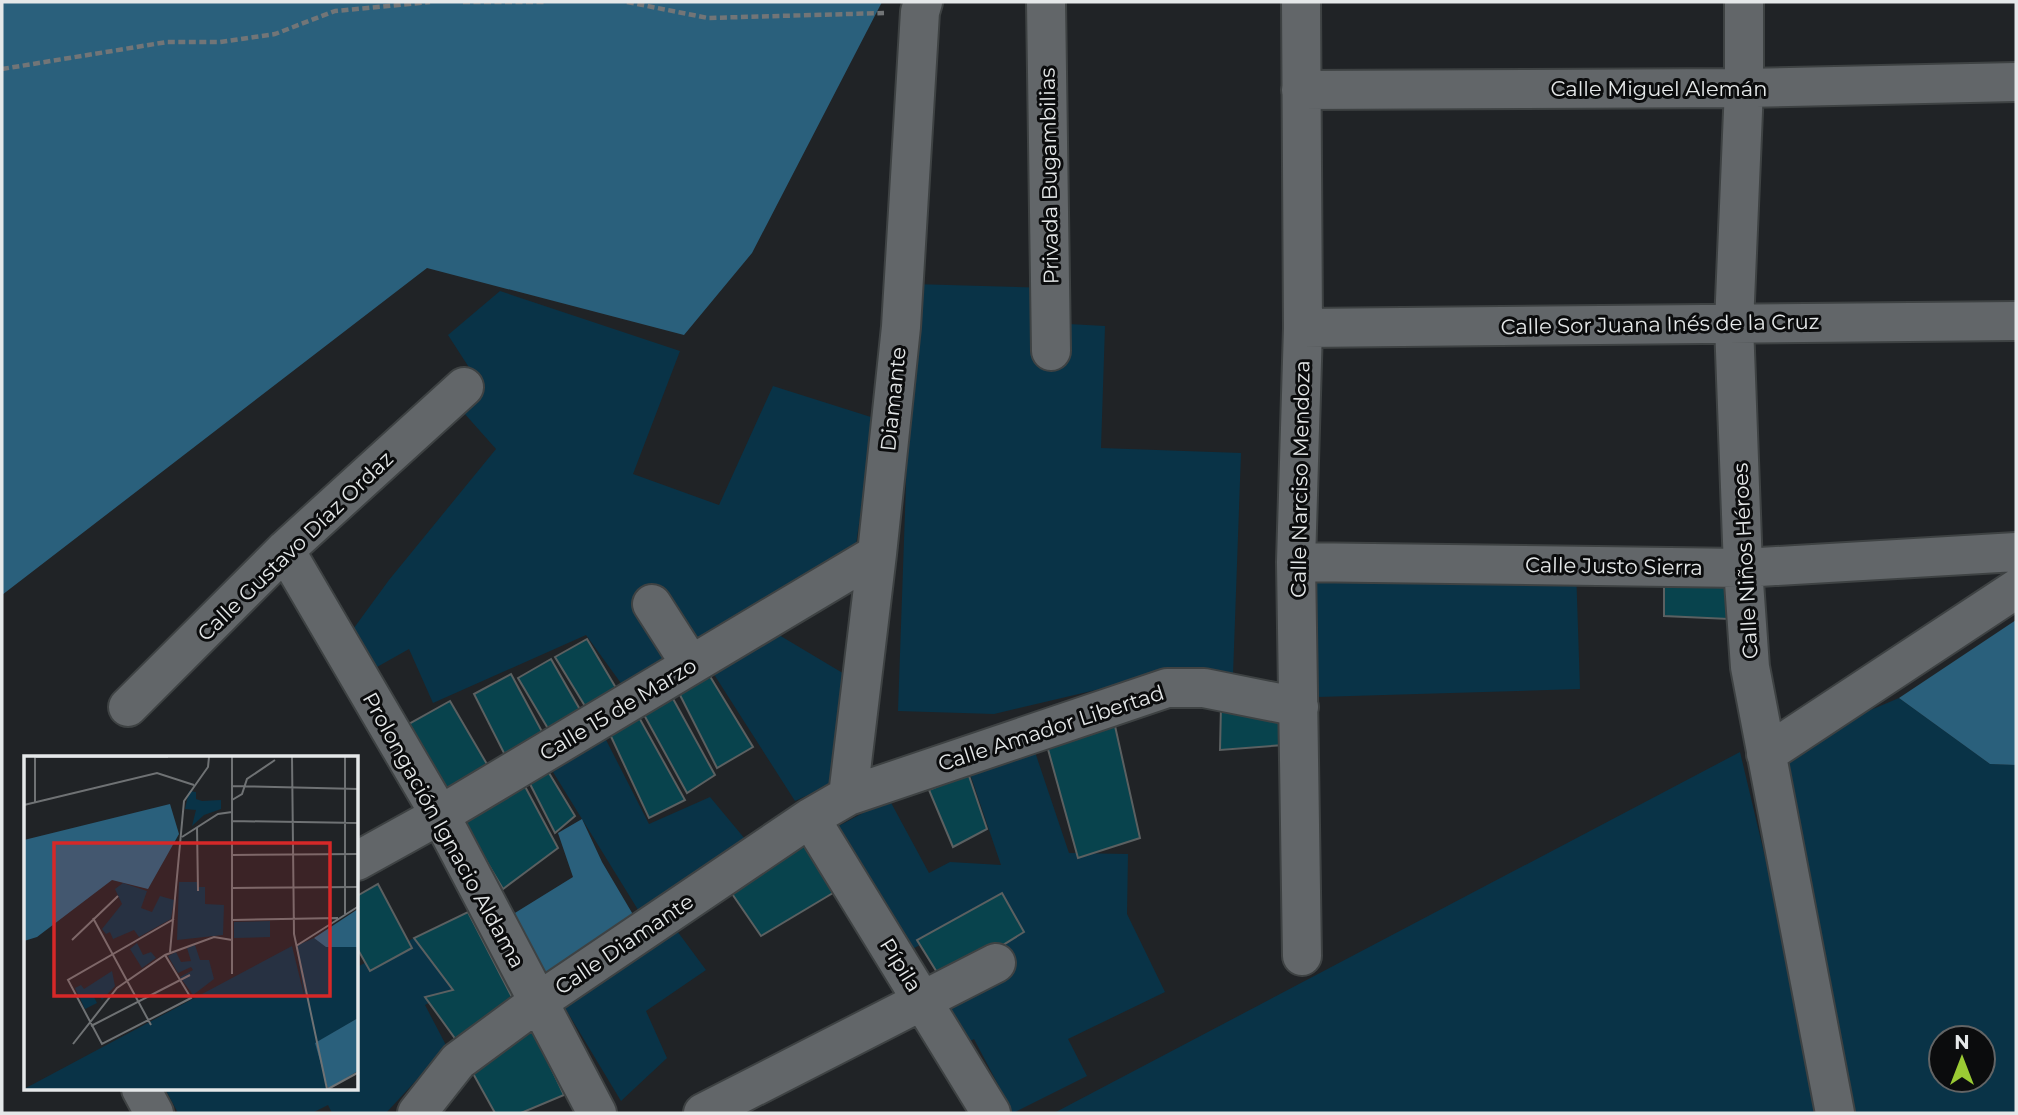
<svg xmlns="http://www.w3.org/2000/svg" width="2018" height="1115" font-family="Montserrat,sans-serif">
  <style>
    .green { fill: #093347; fill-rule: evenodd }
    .forest { fill: #2a607c }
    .building { fill: #08434d; stroke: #5b6061; stroke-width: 2 }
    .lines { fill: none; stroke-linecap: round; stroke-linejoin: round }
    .minor-casing { stroke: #3e4243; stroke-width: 42 }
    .path { stroke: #727577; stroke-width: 4.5; stroke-dasharray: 7 3.5; stroke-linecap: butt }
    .minor { stroke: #626669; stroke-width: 38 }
    .labels { text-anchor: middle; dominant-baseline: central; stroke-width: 6; stroke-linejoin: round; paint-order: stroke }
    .street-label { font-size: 21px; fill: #e5e8e9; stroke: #0b0c0d }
    .inset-road { fill: none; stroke: #6f7274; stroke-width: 2 }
    .view { fill: #d62828; fill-opacity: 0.15; stroke: #d62828; stroke-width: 3.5 }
    .inset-edge { fill: none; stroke: #e5e8e9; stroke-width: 3.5 }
  </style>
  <rect width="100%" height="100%" fill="#202326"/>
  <path class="green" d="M 913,284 L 1052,288 L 1050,323 L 1105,326 L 1101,448 L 1241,453 L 1233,675 L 1168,673 L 994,714 L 898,711 Z
    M 500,291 L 680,351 L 633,474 L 719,505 L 773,386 L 874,418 L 854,559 L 623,686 L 586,635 L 433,703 L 409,649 L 377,667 L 351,632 L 389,580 L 496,449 L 464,413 L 470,369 L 448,335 Z
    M 1576,568 L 1580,689 L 1318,697 L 1314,576 Z
    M 779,635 L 846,675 L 832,784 L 795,801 L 708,665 Z
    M 1899,698 L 1990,764 L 2016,765 L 2016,1113 L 1835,1113 L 1766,754 ZM 1941,1038 L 1983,1038 L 1983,1080 L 1941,1080 Z
    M 602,732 L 649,824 L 710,797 L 745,839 L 640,913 L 553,772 Z
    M 1033,746 L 1069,853 L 1128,854 L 1127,914 L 1165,992 L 1068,1039 L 1087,1076 L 1013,1113 L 974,1039 L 956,1049 L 920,981 L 1014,930 L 999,903 L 903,954 L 835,828 L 889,799 L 929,873 L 950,862 L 1001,865 L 968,768 Z
    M 1740,752 L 1826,1113 L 1054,1113 Z
    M 666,916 L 706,970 L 646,1011 L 667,1058 L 621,1101 L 556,993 Z
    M 424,933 L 453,990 L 425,1005 L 447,1047 L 386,1113 L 332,1113 L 328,1105 L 312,1113 L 178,1113 L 165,1089 L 357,1089 L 357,967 Z"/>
  <path class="forest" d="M 2,2 L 882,2 L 752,253 L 684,335 L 427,268 L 2,595 Z
    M 2016,620 L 2016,765 L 1990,764 L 1899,698 Z
    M 582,819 L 602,862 L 638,923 L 549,984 L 510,916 L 573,877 L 558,833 Z"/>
  <path class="building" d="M 1726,576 L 1729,619 L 1664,616 L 1664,577 Z
    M 587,639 L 619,693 L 588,711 L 555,657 Z
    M 551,659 L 582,713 L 550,732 L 518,678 Z
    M 708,673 L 753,747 L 717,768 L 679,693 Z
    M 511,674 L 546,739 L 507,759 L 474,694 Z
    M 671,695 L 715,775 L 687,793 L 643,713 Z
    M 450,701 L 491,771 L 450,795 L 409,724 Z
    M 1221,705 L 1288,715 L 1284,745 L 1220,750 Z
    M 636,712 L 685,800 L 649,818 L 608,730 Z
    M 1113,717 L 1140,838 L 1078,858 L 1046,742 Z
    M 546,768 L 575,816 L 555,833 L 528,780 Z
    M 968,773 L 987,829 L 953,847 L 929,790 Z
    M 521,779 L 558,848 L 503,889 L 459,815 Z
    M 802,831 L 838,890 L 761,936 L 726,885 Z
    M 378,884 L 412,948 L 370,971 L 357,948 L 357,896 Z
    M 1002,893 L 1024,932 L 943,982 L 917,940 Z
    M 468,912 L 514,1001 L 459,1044 L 425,997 L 453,990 L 414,938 Z
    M 528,1019 L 564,1095 L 521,1113 L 495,1113 L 470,1068 Z"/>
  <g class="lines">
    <g class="minor-casing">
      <path id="minor" d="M 1046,2 L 1051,351
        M 1301,2 L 1303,328 L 1296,562 L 1302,956
        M 1744,2 L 1744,88 L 1734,324 L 1743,568 L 1750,667 L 1835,1113
        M 1301,90 L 1744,88 L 2016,82
        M 1303,328 L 2016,321
        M 285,550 L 440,815 L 597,1113
        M 1296,562 L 1743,568 L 2016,552
        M 652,604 L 691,665
        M 128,707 L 285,550 L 464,387
        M 1766,754 L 2016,589
        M 848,796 L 877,554 L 901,327 L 920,12 L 923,2
        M 810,818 L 991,1113
        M 357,861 L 440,815 L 877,554
        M 141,1089 L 154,1113
        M 417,1113 L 458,1061 L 538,1002 L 810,818 L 848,796 L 1167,688 L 1204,688 L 1299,707
        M 703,1113 L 996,963"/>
    </g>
    <path class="path" d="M 463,2 L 546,2
      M 627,2 L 708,18 L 884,13
      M 2,69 L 167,42 L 220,42 L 275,34 L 335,11 L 430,2"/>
    <use href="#minor" class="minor"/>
  </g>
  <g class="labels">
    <g class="street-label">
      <text x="1659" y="88">Calle Miguel Alemán</text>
      <text transform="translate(1049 176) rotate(-91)">Privada Bugambilias</text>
      <text transform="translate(1660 324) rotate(-1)">Calle Sor Juana Inés de la Cruz</text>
      <text transform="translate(893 399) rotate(-84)">Diamante</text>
      <text transform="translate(1300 479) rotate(-89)">Calle Narciso Mendoza</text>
      <text transform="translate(295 546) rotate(-44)">Calle Gustavo Díaz Ordaz</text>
      <text transform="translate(1745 561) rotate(-93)">Calle Niños Héroes</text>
      <text transform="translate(1614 566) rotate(1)">Calle Justo Sierra</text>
      <text transform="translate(618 709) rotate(-31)">Calle 15 de Marzo</text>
      <text transform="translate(1051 728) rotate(-18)">Calle Amador Libertad</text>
      <text transform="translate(444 830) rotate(61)">Prolongación Ignacio Aldama</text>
      <text transform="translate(624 944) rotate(-34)">Calle Diamante</text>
      <text transform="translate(901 965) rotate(58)">Pípila</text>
    </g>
  </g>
  <g transform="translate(24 756)">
    <rect width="334" height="334" fill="#202326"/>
    <path d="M 165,35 L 172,36 L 172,43 L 178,45 L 197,44 L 197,53 L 180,59 L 168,70 L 172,54 L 161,53 ZM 155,126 L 174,126 L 174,131 L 181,131 L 181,148 L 200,149 L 199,179 L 153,184 ZM 99,127 L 123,135 L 117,152 L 128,156 L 136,140 L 150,144 L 147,163 L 115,181 L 110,174 L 89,183 L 86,176 L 82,178 L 78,173 L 98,148 L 91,133 ZM 246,165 L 246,181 L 210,182 L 210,166 ZM 290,182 L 303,191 L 334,191 L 334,262 L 292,287 L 303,333 L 0,333 L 268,190 L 281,243 L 272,190 ZM 113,187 L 119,199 L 127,196 L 132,202 L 118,212 L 106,193 ZM 171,189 L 176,204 L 185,204 L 190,223 L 169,239 L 156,221 L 169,214 L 167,211 L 154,217 L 144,200 L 152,196 L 157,206 L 167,205 L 163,192 ZM 88,215 L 91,230 L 78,244 L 75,239 L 70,241 L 73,247 L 61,253 L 51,232 L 57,229 L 60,233 Z" fill="#093347"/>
    <path d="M 146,48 L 155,78 L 124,133 L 88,124 L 13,181 L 0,185 L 0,84 ZM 334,153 L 334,191 L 302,191 L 290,182 ZM 334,262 L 334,315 L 304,333 L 291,287 Z" fill="#2a607c"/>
    <path class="inset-road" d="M 11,1 L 144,1M 11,1 L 11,46M 208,1 L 208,218M 268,1 L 270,178 L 303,333M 321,1 L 321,158M 208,30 L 335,33M 208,44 L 218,38 L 223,23 L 251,4M 0,49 L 133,17 L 170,29M 208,65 L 335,67M 173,71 L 174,135M 158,81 L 194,58 L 208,56M 208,99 L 335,98M 208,132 L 335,131M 69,162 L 127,269M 208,164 L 314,162M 48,184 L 94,140M 272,190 L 335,150M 146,196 L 160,45 L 184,11 L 185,1M 141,199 L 167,242 L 78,288 L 44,224 L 150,163M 67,270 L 166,219M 49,288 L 93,232 L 141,199 L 190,181 L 208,184M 304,333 L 335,316"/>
    <path class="view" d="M 30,87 L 306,87 L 306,240 L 30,240 Z"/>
    <rect width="334" height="334" class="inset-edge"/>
  </g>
  <rect width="2018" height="1115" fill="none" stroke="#e5e8e9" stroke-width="7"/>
  <g transform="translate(1962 1059)"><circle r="33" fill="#0b0c0d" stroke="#626465" stroke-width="2"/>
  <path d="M0-5L12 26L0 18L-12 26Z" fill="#9bcb34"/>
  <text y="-10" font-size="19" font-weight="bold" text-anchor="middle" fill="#e5e8e9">N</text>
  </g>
</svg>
